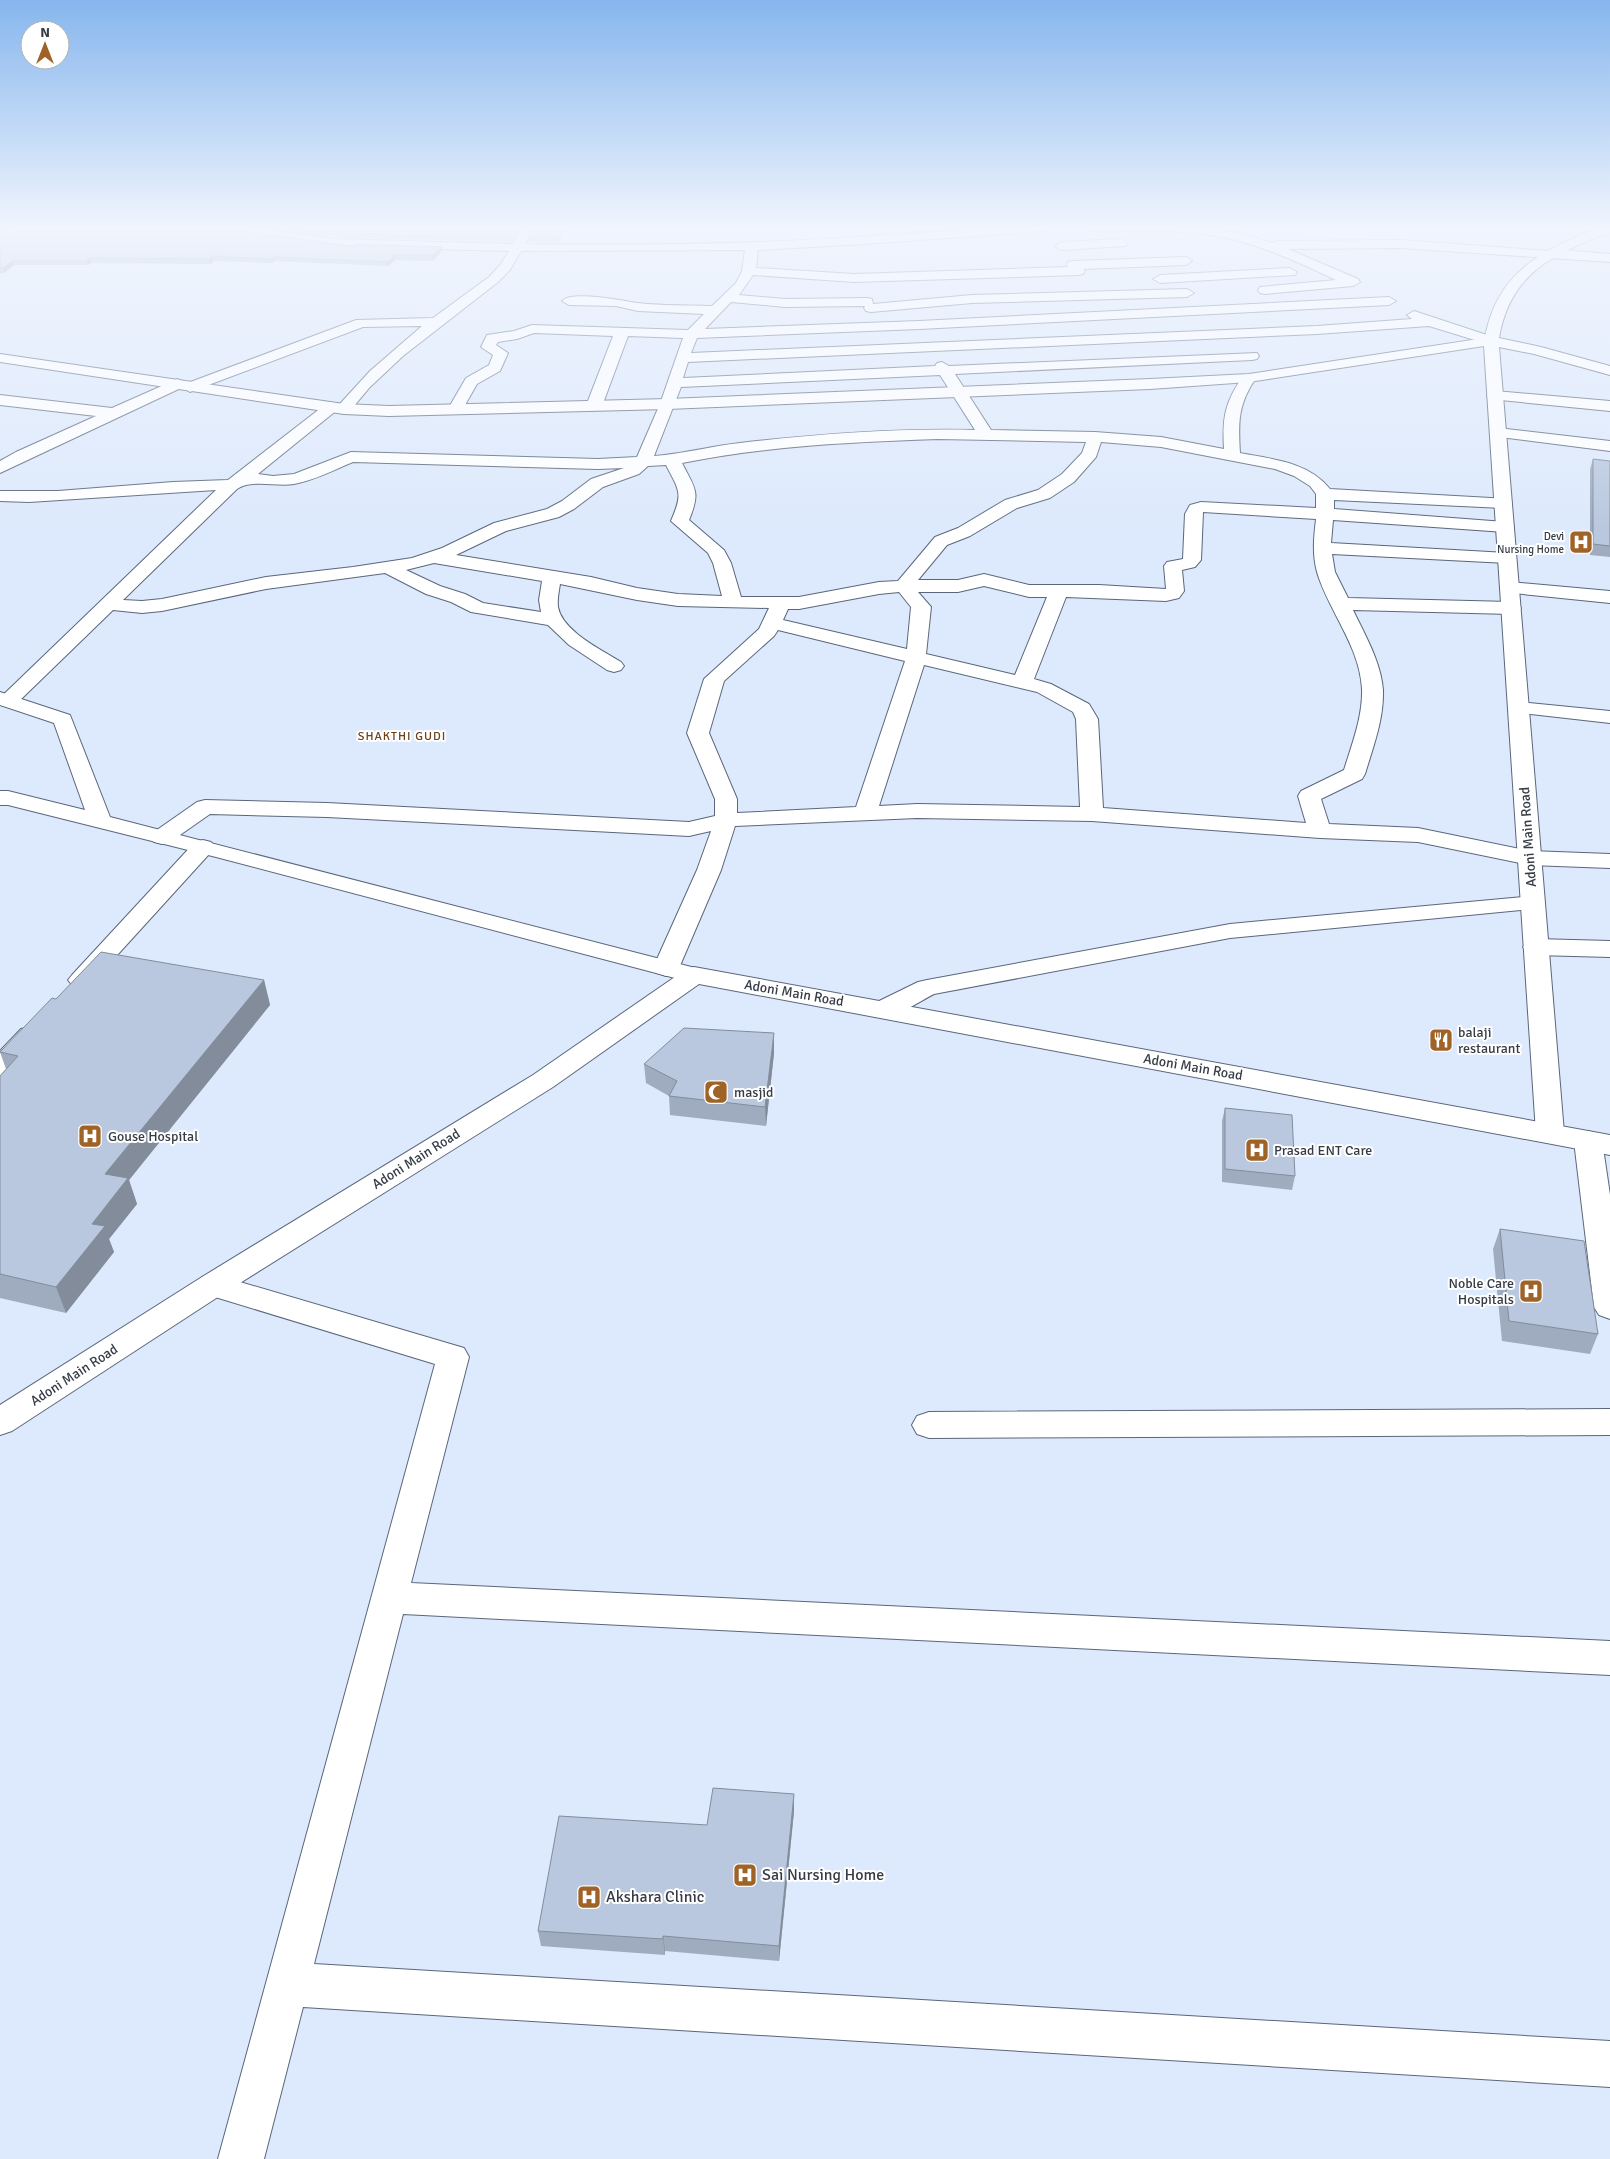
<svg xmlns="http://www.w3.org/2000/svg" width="1610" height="2159" font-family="Signika,sans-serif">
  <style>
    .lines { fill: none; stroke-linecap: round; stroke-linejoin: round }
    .minor-casing { stroke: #5a677b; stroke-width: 2 }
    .tertiary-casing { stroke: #5a677b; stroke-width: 2 }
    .primary-casing { stroke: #5a677b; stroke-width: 2 }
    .minor { fill: #fff; fill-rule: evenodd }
    .tertiary { fill: #fff; fill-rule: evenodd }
    .primary { fill: #fff; fill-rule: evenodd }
    .wall { fill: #9facbf }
    .shaded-wall { fill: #828c9b }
    .building { fill: #b9c8de; stroke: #828c9b }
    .labels { text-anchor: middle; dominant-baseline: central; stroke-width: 4; stroke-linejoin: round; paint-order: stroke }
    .far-poi-label { font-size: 11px; fill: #363c45; stroke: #fff; text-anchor: end }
    .far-neighbourhood-label { font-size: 12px; letter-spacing: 1px; fill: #6d421a; stroke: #fff }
    .street-label { font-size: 14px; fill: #363c45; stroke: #fff }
    .poi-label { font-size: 14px; fill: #363c45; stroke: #fff; text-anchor: start }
    .near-poi-label { font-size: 16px; fill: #363c45; stroke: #fff; text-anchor: start }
  </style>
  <rect width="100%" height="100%" fill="#dde9fc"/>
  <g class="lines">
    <g class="minor-casing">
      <path id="minor" d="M 214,227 L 245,227 L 334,239 L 513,244 L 523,227 L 535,227 L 525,244 C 618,245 712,245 805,240 C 887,236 969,227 1051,227 L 1049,230 L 1045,231 L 864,244 L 758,250 L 756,268 L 854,274 L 1068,267 L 1067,265 L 1068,262 L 1073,261 L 1186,257 L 1192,261 L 1186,265 L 1083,269 L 1085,271 L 1083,274 L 1078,275 L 854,282 L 753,275 L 739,295 L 785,299 L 867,298 L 872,299 L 873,304 L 972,295 L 1187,289 L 1194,293 L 1187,297 L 972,303 L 871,312 L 866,311 L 864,308 L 865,306 L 785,307 L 731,302 L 705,329 L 919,321 L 1389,297 L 1396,301 L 1389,305 L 919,329 L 697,338 L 691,353 L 1317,326 L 1412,319 L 1407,315 L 1414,311 L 1496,338 L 1498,341 L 1496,344 L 1491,345 L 1429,326 L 1317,334 L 688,362 L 683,378 L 935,366 L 937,363 L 942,362 L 949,366 L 1257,353 L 1259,356 L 1257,359 L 1252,360 L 955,374 L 991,430 L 1095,432 L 1161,437 L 1224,449 C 1222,418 1225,401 1244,375 L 1254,375 L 1256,378 C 1238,404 1238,422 1240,453 C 1272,459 1309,462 1330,489 L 1509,499 L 1512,503 L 1509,507 L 1503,508 L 1334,500 L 1334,509 L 1505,522 L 1511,523 L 1514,527 L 1511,531 L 1505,532 L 1333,520 L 1331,543 L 1507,553 L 1513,554 L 1516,558 L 1513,562 L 1507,563 L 1332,554 L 1335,572 L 1348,598 L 1511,602 L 1518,604 L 1521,608 L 1518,612 L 1511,614 L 1353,610 C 1365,635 1381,662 1383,690 C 1384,719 1373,747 1365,774 L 1362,779 L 1321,799 L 1329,824 L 1418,828 L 1530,851 L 1610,854 L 1610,868 L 1530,865 L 1418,842 L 1320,838 L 1092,821 L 917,818 L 735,826 L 721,870 L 679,968 L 675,973 L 666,976 L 657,973 L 653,968 L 697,870 L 711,831 L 689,836 L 327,817 L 210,814 L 170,842 L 162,844 L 154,842 L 150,837 L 154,832 L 197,802 L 205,800 L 327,803 L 689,822 L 715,816 L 715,799 L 687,733 L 704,679 L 759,629 L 769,608 L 678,606 L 637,600 L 560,584 C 559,591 557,599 558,607 C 562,631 602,650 621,662 L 624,666 L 621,670 L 614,672 L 607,670 L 569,645 L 548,625 L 471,612 L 451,602 L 426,594 L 385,573 L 266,589 L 162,611 L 142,613 L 113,610 L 15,705 L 8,707 L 1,705 L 1,697 L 216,490 L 29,502 L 0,501 L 0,491 L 58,491 L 173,482 L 228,480 L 326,404 L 331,402 L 338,406 L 370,371 L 422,326 L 363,327 L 195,390 L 190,392 L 183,387 L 0,473 L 0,461 L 16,452 L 96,416 L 0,405 L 0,395 L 112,408 L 173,381 L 178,379 L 185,384 L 356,320 L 433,318 L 489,277 L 501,264 L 509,251 L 358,247 L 353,249 L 220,231 ZM 745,250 L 742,271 L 736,283 L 712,306 C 688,305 662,306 638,303 C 624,301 571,290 562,301 L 569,305 L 616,306 L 638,311 L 704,314 L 688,330 L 532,325 L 514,331 L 487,335 L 481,347 L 493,355 L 489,365 L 466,378 L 448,409 L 451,412 L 461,412 L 477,384 L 500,371 L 508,353 L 496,345 L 498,342 L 517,339 L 534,333 L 613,336 L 586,406 L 589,409 L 599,409 L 602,406 L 628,336 L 683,338 L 660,404 L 637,457 L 598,459 L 351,452 L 294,474 L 273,476 L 258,474 L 337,410 L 344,414 L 349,412 L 369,388 L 403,356 L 498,282 L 510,270 L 521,251 ZM 940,375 L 975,430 C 896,428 818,434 740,443 C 711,446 683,454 654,456 L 681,387 ZM 938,439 L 1086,442 L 1082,453 L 1062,474 L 1038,490 L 1005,500 L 958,528 L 935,537 L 898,581 L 879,582 L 799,597 L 741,597 L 731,563 L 724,550 L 689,520 C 701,491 695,489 682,463 C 766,446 852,442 938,439 ZM 1101,442 L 1161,447 L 1275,469 L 1294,476 L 1310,486 L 1316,494 L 1316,508 L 1201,502 L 1190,505 L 1185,514 L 1183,559 L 1167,562 L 1164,566 L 1166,589 L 1099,585 L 1029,585 L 984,574 L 958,580 L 918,580 L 947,545 L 970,536 L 1017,508 L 1050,498 L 1074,482 L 1096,457 ZM 353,462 L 598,469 L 624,468 L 591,479 L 562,501 L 547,509 L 494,523 L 442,548 L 412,558 L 353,567 L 266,577 L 162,599 L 142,601 L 123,600 L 237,489 C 252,479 276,487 294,484 C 315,480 334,470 353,462 ZM 666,465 C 680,492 683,493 671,521 L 708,553 L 713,563 L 722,596 L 678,594 L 637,588 L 591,577 L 456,555 L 506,531 L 559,517 L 574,509 L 603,487 L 639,474 L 648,466 ZM 1203,512 L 1316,519 C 1314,536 1312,554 1317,572 C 1328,610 1360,646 1362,689 C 1363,716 1352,744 1344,770 L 1301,791 L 1298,796 L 1306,823 L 1103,808 L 1098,719 L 1089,704 L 1051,684 L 1034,679 L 1066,597 L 1166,601 L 1179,598 L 1184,591 L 1182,570 L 1195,567 L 1201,560 ZM 434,563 L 542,581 L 539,600 L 541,612 L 483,603 L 465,594 L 440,586 L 406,570 ZM 984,586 L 1029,597 L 1047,597 L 1015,675 L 926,654 L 931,607 L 918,592 L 958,592 ZM 899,592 L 911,607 L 907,649 L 783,620 L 788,609 L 799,609 L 879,594 ZM 778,630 L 905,661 L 856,807 L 737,813 L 737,799 L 709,733 L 724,681 L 774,636 ZM 924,665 L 1037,692 L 1073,712 L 1076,719 L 1080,807 L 917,804 L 879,806 Z
        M 1083,227 L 1205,227 L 1243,234 L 1272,243 L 1277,241 L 1401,240 L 1548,251 L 1553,249 L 1610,254 L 1610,262 L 1401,248 L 1288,249 L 1358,279 L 1360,282 L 1353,286 L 1265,294 L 1260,293 L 1258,290 L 1260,287 L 1336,280 C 1296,261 1255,242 1211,235 C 1171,229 1129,232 1089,231 Z
        M 1122,239 L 1128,243 L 1126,246 L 1061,250 L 1055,246 L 1061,242 Z
        M 1290,268 L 1297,272 L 1295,275 L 1160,283 L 1153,279 L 1160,275 Z
        M 1495,391 L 1610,401 L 1610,411 L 1490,399 L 1487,396 L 1490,393 Z
        M 1498,428 L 1610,441 L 1610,451 L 1492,436 L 1490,433 L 1492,430 Z
        M 1510,582 L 1610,591 L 1610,603 L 1503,592 L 1501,588 L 1503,584 Z
        M 1519,702 L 1610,711 L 1610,723 L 1512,712 L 1509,708 L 1512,704 Z
        M 203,840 L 211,842 L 215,847 L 211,852 L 90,985 L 81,988 L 72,985 L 68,980 L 72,975 L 195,842 Z
        M 1533,896 L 1542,898 L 1545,903 L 1542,908 L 1230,938 L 934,994 C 916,1003 893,1021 873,1016 L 869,1010 L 873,1004 L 918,982 L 927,980 L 1230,924 Z
        M 1536,939 L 1610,941 L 1610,957 L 1536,955 L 1527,952 L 1523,947 L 1527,942 Z
        M 30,1027 L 39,1029 L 43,1035 L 10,1074 L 0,1077 L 0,1051 L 21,1029 Z
        M 1588,1131 L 1598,1134 L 1602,1141 L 1610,1195 L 1610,1319 L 1599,1315 L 1594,1307 L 1574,1141 L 1578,1134 Z
        M 213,1274 L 464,1348 L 469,1357 L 411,1583 L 1610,1641 L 1610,1675 L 403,1614 L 314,1964 L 1610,2041 L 1610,2087 L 303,2007 L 264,2159 L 218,2159 L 435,1364 L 202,1293 L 197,1285 L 202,1277 Z
        M 1610,1409 L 1610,1435 L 929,1438 L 917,1434 L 912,1425 L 917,1416 L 929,1412 Z"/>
    </g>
    <g class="tertiary-casing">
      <path id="tertiary" d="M 14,227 L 30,227 L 28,230 L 0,240 L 0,232 Z
        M 1602,227 L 1610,227 L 1610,232 C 1553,254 1510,273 1499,338 L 1541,347 L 1610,366 L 1610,375 L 1534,354 L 1499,347 L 1564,1133 L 1560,1140 L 1550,1142 L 1540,1140 L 1536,1133 L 1484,346 L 1249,382 L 1150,389 L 668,409 L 389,416 L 344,414 L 0,362 L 0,354 L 344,404 L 389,406 L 668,399 L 1150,379 L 1249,374 L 1485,338 C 1497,271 1544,249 1602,227 Z
        M 0,692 L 70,715 L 110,817 L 703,970 L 707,975 L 703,980 L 694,983 L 216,857 L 8,805 L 0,805 L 0,791 L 8,791 L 85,810 L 54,723 L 0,705 Z"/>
    </g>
    <g class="primary-casing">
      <path id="primary" d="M 694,967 L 1610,1135 L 1610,1155 L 699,984 L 553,1087 L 224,1293 L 12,1431 L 0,1435 L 0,1405 L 202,1277 L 533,1075 L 685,970 Z"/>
    </g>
    <use href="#minor" class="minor"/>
    <use href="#tertiary" class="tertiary"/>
    <use href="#primary" class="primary"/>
  </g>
  <path class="wall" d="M 257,227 L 521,227 L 512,242 L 334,237 Z
    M 534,227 L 567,227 L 558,242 L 528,242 L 528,238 Z
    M 219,228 L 352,246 L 442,247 L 442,251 L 433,261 L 395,260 L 388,266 L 274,261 L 272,263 L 213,261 L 211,264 L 91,263 L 88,265 L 14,265 L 4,273 L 0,273 L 0,236 Z
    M 1593,459 L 1610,461 L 1610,557 L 1590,555 L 1590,469 Z
    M 264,980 L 270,1005 L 129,1180 L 137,1204 L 109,1239 L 114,1252 L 66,1313 L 0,1298 L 0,1076 L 6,1069 L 0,1052 L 56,999 Z
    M 774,1053 L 766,1126 L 670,1115 L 669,1096 L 646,1083 L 644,1064 Z
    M 1225,1108 L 1295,1176 L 1292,1190 L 1222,1182 L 1222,1121 Z
    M 1500,1229 L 1598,1334 L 1590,1354 L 1502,1341 L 1493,1249 Z
    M 794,1811 L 779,1961 L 665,1951 L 665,1955 L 541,1946 L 538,1931 L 707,1825 Z"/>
  <path class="shaded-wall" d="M 0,227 L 10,227 L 0,230 Z
    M 518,227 L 521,227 L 512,242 L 512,238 Z
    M 564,227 L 567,227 L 558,242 L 558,238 Z
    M 442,247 L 442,251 L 433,261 L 432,256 Z
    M 395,255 L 395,260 L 388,266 L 388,262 Z
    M 212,256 L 213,261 L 211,264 L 210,259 Z
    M 274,257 L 274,261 L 272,263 L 271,259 Z
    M 90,258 L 91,263 L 88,265 L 86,261 Z
    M 13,261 L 14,265 L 4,273 L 3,268 Z
    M 264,980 L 270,1005 L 129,1180 L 137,1204 L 109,1239 L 114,1252 L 66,1313 L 56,1287 L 92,1224 L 105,1174 Z
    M 774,1033 L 774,1053 L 766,1126 L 765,1107 Z
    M 794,1794 L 794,1811 L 779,1961 L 779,1946 Z
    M 663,1936 L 665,1951 L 665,1955 L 663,1939 Z"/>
  <path class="building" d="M 28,227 L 216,227 L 219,228 L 352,246 L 358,244 L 442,247 L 432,256 L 395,255 L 388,262 L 274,257 L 271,259 L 212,256 L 210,259 L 90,258 L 86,261 L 13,261 L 3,268 L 0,268 L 0,236 Z
    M 289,227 L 518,227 L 512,238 L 333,233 Z
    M 534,227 L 564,227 L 558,238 L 528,238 Z
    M 1593,459 L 1610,461 L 1610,546 L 1593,544 Z
    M 101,952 L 264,980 L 105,1174 L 128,1178 L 92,1224 L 105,1226 L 56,1287 L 0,1274 L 0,1076 L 18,1056 L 0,1052 L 52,998 L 56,999 Z
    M 684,1028 L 774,1033 L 765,1107 L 669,1096 L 677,1081 L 644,1064 Z
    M 1225,1108 L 1292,1115 L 1295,1176 L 1225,1169 Z
    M 1500,1229 L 1584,1241 L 1598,1334 L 1509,1321 Z
    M 713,1788 L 794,1794 L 779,1946 L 663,1936 L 663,1939 L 538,1931 L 559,1816 L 707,1825 Z"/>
  <linearGradient id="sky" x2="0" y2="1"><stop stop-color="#86b6ed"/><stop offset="0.43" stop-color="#f0f5fe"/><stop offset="1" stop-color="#f0f5fe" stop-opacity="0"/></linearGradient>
  <rect width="1610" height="529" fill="url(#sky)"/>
  <defs>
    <g id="hospital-square" transform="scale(1.25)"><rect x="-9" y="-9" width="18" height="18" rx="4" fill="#a06327" stroke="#fff"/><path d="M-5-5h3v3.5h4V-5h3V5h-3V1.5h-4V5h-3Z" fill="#fff"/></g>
    <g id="restaurant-square" transform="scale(1.25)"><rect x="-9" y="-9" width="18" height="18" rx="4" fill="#a06327" stroke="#fff"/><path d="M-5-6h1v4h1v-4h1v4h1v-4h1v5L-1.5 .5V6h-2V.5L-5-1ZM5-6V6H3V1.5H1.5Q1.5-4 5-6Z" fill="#fff"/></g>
    <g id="mosque-square" transform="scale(1.25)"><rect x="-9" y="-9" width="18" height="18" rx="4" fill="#a06327" stroke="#fff"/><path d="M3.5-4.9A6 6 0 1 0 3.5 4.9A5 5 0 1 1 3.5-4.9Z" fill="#fff"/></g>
  </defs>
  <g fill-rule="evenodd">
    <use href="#hospital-square" x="1581" y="542"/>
    <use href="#restaurant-square" x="1441" y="1040"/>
    <use href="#mosque-square" x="716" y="1092"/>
    <use href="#hospital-square" x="90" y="1136"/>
    <use href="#hospital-square" x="1257" y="1150"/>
    <use href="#hospital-square" x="1531" y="1291"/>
    <use href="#hospital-square" x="745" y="1875"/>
    <use href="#hospital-square" x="589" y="1897"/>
  </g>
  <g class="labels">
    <g class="far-poi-label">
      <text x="1564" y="536">Devi<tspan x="1564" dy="13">Nursing Home</tspan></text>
    </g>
    <g class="far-neighbourhood-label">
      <text x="402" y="736">SHAKTHI GUDI</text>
    </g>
    <g class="street-label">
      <text transform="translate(1528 837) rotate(-94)">Adoni Main Road</text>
      <text transform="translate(794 993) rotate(10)">Adoni Main Road</text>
      <text transform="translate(1193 1067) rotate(10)">Adoni Main Road</text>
      <text transform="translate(416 1159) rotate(-32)">Adoni Main Road</text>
      <text transform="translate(74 1375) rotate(-33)">Adoni Main Road</text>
    </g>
    <g class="poi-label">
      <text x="1458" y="1032">balaji<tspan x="1458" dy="16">restaurant</tspan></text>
      <text x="734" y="1092">masjid</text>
      <text x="108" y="1136">Gouse Hospital</text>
      <text x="1274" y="1150">Prasad ENT Care</text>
      <text x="1514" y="1283" text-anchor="end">Noble Care<tspan x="1514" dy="16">Hospitals</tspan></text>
    </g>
    <g class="near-poi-label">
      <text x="762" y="1875">Sai Nursing Home</text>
      <text x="606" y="1897">Akshara Clinic</text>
    </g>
  </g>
  <g transform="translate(45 45)"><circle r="24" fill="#ffffff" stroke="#afb1b5"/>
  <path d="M0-4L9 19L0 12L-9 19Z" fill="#a06327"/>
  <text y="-8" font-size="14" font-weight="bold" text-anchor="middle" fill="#363c45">N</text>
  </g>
</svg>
